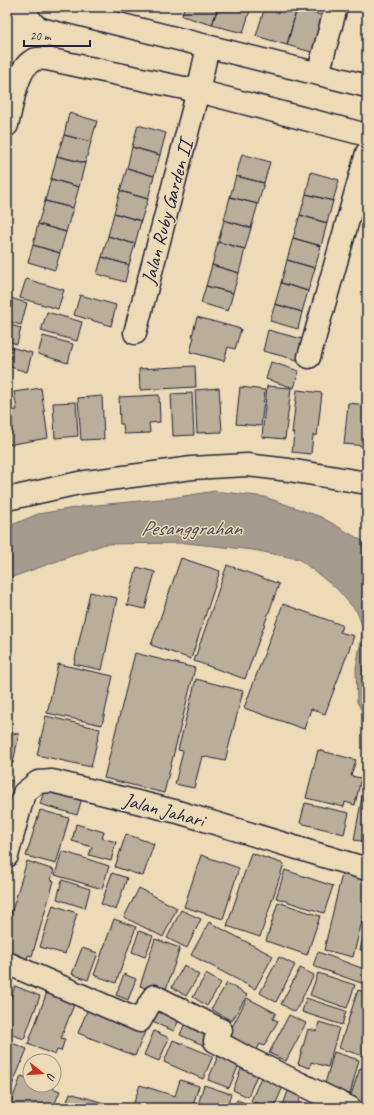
<svg xmlns="http://www.w3.org/2000/svg" width="374" height="1115" font-family="Caveat,sans-serif">
  <style>
    .water { fill: #a59a8b; stroke: #716a6b }
    .building { fill: #baad99; stroke: #22223b }
    .lines { fill: none; stroke-linecap: round; stroke-linejoin: round }
    .minor-casing { stroke: #22223b; stroke-width: 25 }
    .minor { stroke: #eddbb8; stroke-width: 22 }
    .labels { text-anchor: middle; dominant-baseline: central; stroke-width: 3; stroke-linejoin: round; paint-order: stroke }
    .street-label { font-size: 20px; fill: #22223b; stroke: #eddbb8 }
    .water-label { font-size: 21px; font-style: italic; fill: #494653; stroke: #eddbb8 }
  </style>
  <rect width="100%" height="100%" fill="#eddbb8"/>
  <filter id="ink" filterUnits="userSpaceOnUse"><feTurbulence type="fractalNoise" baseFrequency=".025" numOctaves="2"/><feDisplacementMap in="SourceGraphic" scale="8" xChannelSelector="R" yChannelSelector="G"/><feConvolveMatrix kernelMatrix="1 2 1 2 8 2 1 2 1" color-interpolation-filters="sRGB"/></filter>
  <g filter="url(#ink)">
    <path class="water" d="M 215,491 L 265,497 L 321,517 L 361,540 L 367,546 L 367,720 L 357,702 L 356,668 L 363,628 L 357,612 L 337,589 L 299,559 L 253,550 L 186,543 L 105,544 L 7,579 L 7,527 L 38,514 L 86,506 L 172,498 Z"/>
    <path class="building" d="M 184,7 L 218,7 L 212,25 L 182,16 Z
      M 218,7 L 251,7 L 243,33 L 212,25 Z
      M 265,7 L 292,7 L 297,8 L 287,45 L 256,36 Z
      M 297,8 L 328,17 L 318,54 L 287,45 Z
      M 69,113 L 97,121 L 91,142 L 64,135 Z
      M 138,125 L 166,133 L 160,155 L 132,147 Z
      M 64,135 L 91,142 L 85,163 L 57,156 Z
      M 132,147 L 160,155 L 154,176 L 127,168 Z
      M 242,154 L 270,162 L 264,183 L 236,176 Z
      M 57,156 L 85,163 L 79,187 L 51,179 Z
      M 127,168 L 154,176 L 148,199 L 120,191 Z
      M 311,172 L 339,180 L 333,201 L 306,194 Z
      M 236,176 L 264,183 L 258,204 L 230,197 Z
      M 51,179 L 79,187 L 73,208 L 45,201 Z
      M 120,191 L 148,199 L 141,221 L 114,213 Z
      M 306,194 L 333,201 L 327,223 L 300,215 Z
      M 230,197 L 258,204 L 251,228 L 224,220 Z
      M 45,201 L 73,208 L 66,232 L 38,224 Z
      M 114,213 L 141,221 L 135,244 L 108,236 Z
      M 300,215 L 327,223 L 321,246 L 293,238 Z
      M 224,220 L 251,228 L 245,249 L 218,242 Z
      M 38,224 L 66,232 L 60,253 L 33,245 Z
      M 108,236 L 135,244 L 129,265 L 102,257 Z
      M 293,238 L 321,246 L 315,268 L 287,260 Z
      M 218,242 L 245,249 L 239,273 L 212,265 Z
      M 33,245 L 60,253 L 55,270 L 28,262 Z
      M 102,257 L 129,265 L 125,282 L 97,274 Z
      M 287,260 L 315,268 L 308,291 L 281,283 Z
      M 212,265 L 239,273 L 233,293 L 206,286 Z
      M 26,279 L 64,290 L 58,309 L 20,298 Z
      M 281,283 L 308,291 L 302,312 L 275,304 Z
      M 206,286 L 233,293 L 228,311 L 201,303 Z
      M 80,295 L 116,305 L 111,326 L 74,315 Z
      M 7,297 L 27,303 L 21,325 L 7,321 Z
      M 275,304 L 302,312 L 298,329 L 270,321 Z
      M 47,312 L 82,322 L 77,341 L 41,331 Z
      M 197,317 L 241,329 L 235,349 L 228,347 L 224,361 L 190,352 L 194,337 L 192,336 Z
      M 7,324 L 21,328 L 17,344 L 7,341 Z
      M 268,330 L 306,340 L 301,361 L 263,351 Z
      M 43,336 L 73,344 L 68,363 L 38,354 Z
      M 7,346 L 32,353 L 27,372 L 7,366 Z
      M 271,362 L 299,371 L 294,388 L 266,379 Z
      M 195,366 L 196,387 L 140,390 L 139,369 Z
      M 267,386 L 291,388 L 285,439 L 262,437 Z
      M 240,387 L 265,390 L 261,426 L 236,424 Z
      M 41,388 L 48,438 L 7,445 L 7,411 L 17,410 L 14,392 Z
      M 219,388 L 222,432 L 197,433 L 195,390 Z
      M 297,390 L 322,393 L 317,436 L 313,435 L 311,454 L 292,452 L 294,433 L 292,433 Z
      M 192,393 L 194,435 L 173,436 L 171,394 Z
      M 159,395 L 160,422 L 149,423 L 150,433 L 124,434 L 123,424 L 120,424 L 119,397 Z
      M 102,396 L 104,439 L 81,440 L 78,398 Z
      M 76,402 L 78,436 L 55,438 L 53,403 Z
      M 348,403 L 367,405 L 367,446 L 344,444 Z
      M 181,558 L 220,571 L 191,659 L 151,645 Z
      M 227,565 L 279,584 L 245,679 L 194,661 Z
      M 137,567 L 155,572 L 145,609 L 127,605 Z
      M 90,592 L 117,598 L 102,670 L 74,664 Z
      M 283,604 L 342,625 L 340,632 L 354,636 L 325,714 L 311,709 L 304,729 L 244,708 Z
      M 135,653 L 195,668 L 164,793 L 104,778 Z
      M 58,664 L 113,676 L 102,725 L 47,713 Z
      M 196,679 L 243,691 L 225,761 L 202,756 L 194,788 L 175,784 L 183,751 L 178,750 Z
      M 46,716 L 100,729 L 91,767 L 37,755 Z
      M 7,732 L 19,734 L 13,763 L 7,762 Z
      M 318,750 L 356,760 L 351,776 L 361,778 L 355,805 L 345,802 L 344,807 L 306,798 Z
      M 367,770 L 367,842 L 354,840 Z
      M 7,779 L 12,781 L 7,797 Z
      M 45,788 L 82,798 L 77,815 L 40,804 Z
      M 305,803 L 349,813 L 344,834 L 300,823 Z
      M 40,810 L 69,818 L 56,864 L 26,856 Z
      M 76,824 L 104,832 L 102,838 L 116,842 L 111,861 L 89,855 L 92,847 L 72,841 Z
      M 126,834 L 154,844 L 143,876 L 115,867 Z
      M 62,851 L 109,866 L 102,889 L 55,875 Z
      M 251,853 L 284,864 L 260,937 L 227,926 Z
      M 201,855 L 239,868 L 223,919 L 184,907 Z
      M 27,861 L 54,870 L 51,880 L 54,881 L 32,956 L 28,955 L 27,960 L 7,954 L 7,927 Z
      M 285,870 L 333,886 L 324,913 L 276,898 Z
      M 112,873 L 127,878 L 116,910 L 101,904 Z
      M 342,874 L 367,880 L 367,901 L 353,957 L 324,950 Z
      M 62,880 L 90,889 L 85,908 L 57,899 Z
      M 139,888 L 177,908 L 163,937 L 124,917 Z
      M 278,902 L 320,916 L 307,955 L 266,941 Z
      M 53,905 L 77,913 L 65,954 L 40,947 Z
      M 181,910 L 201,919 L 187,948 L 167,938 Z
      M 114,919 L 136,927 L 116,983 L 94,975 Z
      M 367,919 L 367,951 L 360,950 Z
      M 209,922 L 273,956 L 255,989 L 191,955 Z
      M 139,931 L 153,936 L 145,957 L 132,952 Z
      M 155,939 L 180,948 L 164,995 L 140,986 Z
      M 82,948 L 98,953 L 88,980 L 72,974 Z
      M 318,952 L 367,970 L 367,985 L 313,966 Z
      M 279,957 L 295,965 L 276,1002 L 260,993 Z
      M 184,965 L 199,975 L 186,996 L 172,987 Z
      M 300,968 L 314,975 L 295,1012 L 281,1004 Z
      M 318,973 L 355,985 L 347,1008 L 310,995 Z
      M 124,974 L 136,979 L 128,1000 L 116,995 Z
      M 206,974 L 221,983 L 207,1006 L 193,997 Z
      M 227,983 L 247,995 L 232,1021 L 211,1009 Z
      M 15,986 L 40,996 L 24,1039 L 7,1033 L 7,1008 Z
      M 358,990 L 367,993 L 367,1043 L 363,1056 L 339,1048 Z
      M 47,992 L 75,1002 L 61,1038 L 65,1039 L 61,1051 L 57,1050 L 55,1055 L 28,1044 Z
      M 247,998 L 276,1013 L 273,1019 L 278,1021 L 264,1046 L 260,1044 L 252,1058 L 224,1043 Z
      M 306,998 L 346,1011 L 342,1025 L 302,1012 Z
      M 89,1006 L 146,1029 L 135,1056 L 78,1033 Z
      M 159,1006 L 181,1015 L 174,1031 L 152,1022 Z
      M 289,1015 L 306,1023 L 286,1061 L 269,1053 Z
      M 187,1018 L 215,1030 L 208,1047 L 180,1035 Z
      M 319,1022 L 339,1028 L 328,1067 L 311,1062 L 310,1068 L 298,1064 L 308,1029 L 317,1031 Z
      M 154,1031 L 169,1038 L 159,1061 L 144,1055 Z
      M 173,1040 L 213,1056 L 203,1079 L 164,1062 Z
      M 7,1041 L 27,1049 L 7,1098 Z
      M 220,1051 L 241,1060 L 229,1088 L 208,1080 Z
      M 334,1052 L 359,1060 L 350,1094 L 324,1087 Z
      M 243,1064 L 259,1070 L 248,1097 L 233,1090 Z
      M 360,1068 L 367,1070 L 367,1106 L 349,1101 Z
      M 262,1075 L 284,1084 L 274,1108 L 269,1108 L 251,1101 Z
      M 21,1076 L 30,1079 L 30,1085 L 44,1085 L 60,1091 L 53,1108 L 9,1108 Z
      M 180,1080 L 199,1086 L 192,1108 L 132,1108 L 140,1085 L 175,1096 Z
      M 204,1085 L 231,1094 L 227,1108 L 197,1108 Z
      M 288,1091 L 301,1095 L 297,1108 L 282,1108 Z
      M 70,1093 L 121,1108 L 65,1108 Z
      M 237,1100 L 258,1108 L 233,1108 Z"/>
    <g class="lines">
      <g class="minor-casing">
        <path id="minor" d="M 50,7 L 367,86
          M 318,74 L 336,7
          M 7,125 C 12,107 16,67 34,60 C 38,58 43,59 47,59 L 198,91 L 367,135
          M 135,333 L 198,91 L 208,47
          M 309,357 L 367,153
          M 7,499 L 79,483 L 192,468 L 247,465 L 289,470 L 367,483
          M 7,856 L 24,793 L 38,782 L 52,781 L 178,812 L 367,869
          M 7,963 L 140,1021 L 154,996 L 221,1030 L 215,1041 L 245,1057 L 350,1108"/>
      </g>
      <use href="#minor" class="minor"/>
    </g>
  </g>
  <g class="labels">
    <g class="street-label">
      <text transform="translate(167 212) rotate(-75)">Jalan Ruby Garden II</text>
      <text transform="translate(164 810) rotate(15)">Jalan Jahari</text>
    </g>
    <g class="water-label">
      <text x="191" y="528">Pesanggrahan</text>
    </g>
  </g>
  <rect width="374" height="1115" fill="none" stroke="#eddbb8" stroke-width="24"/>
  <rect x="12" y="12" width="350" height="1091" fill="none" stroke="#22223b" stroke-width="1.5" filter="url(#ink)"/>
  <g transform="translate(42 1073) rotate(107)"><circle r="19" fill="#eddbb8" stroke="#9c9186"/>
  <path d="M0-3L7 15L0 10L-7 15Z" fill="#c8321e"/>
  <text y="-6" font-size="11" font-weight="bold" text-anchor="middle" fill="#22223b">U</text>
  </g>
  <path d="M24 40v6h66v-6" fill="none" stroke="#22223b" stroke-width="2"/>
  <text x="30" y="40" font-size="12" fill="#22223b" stroke="#eddbb8" stroke-width="3" paint-order="stroke">20 m</text>
</svg>
